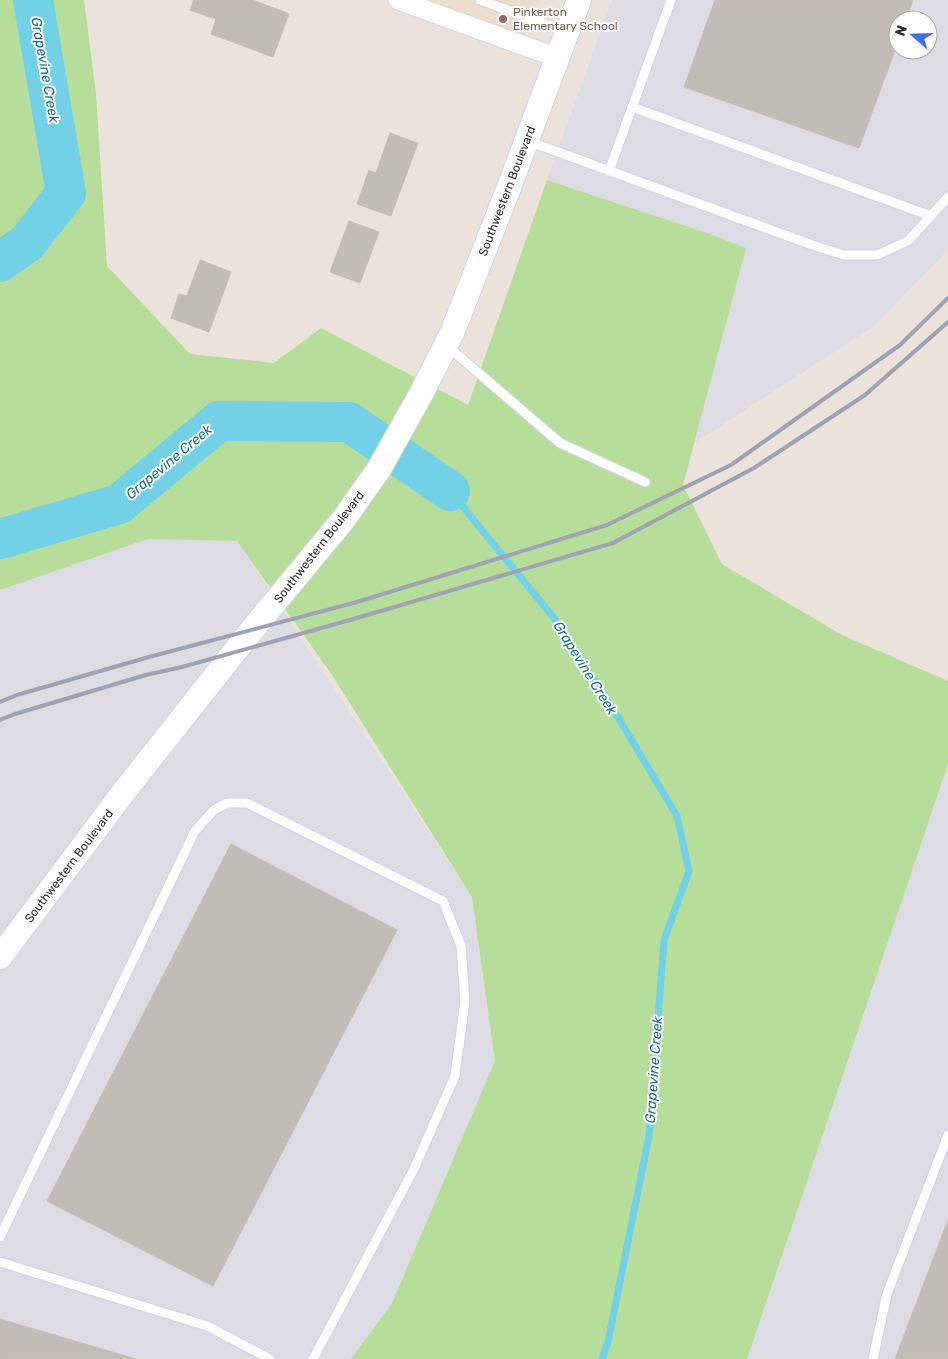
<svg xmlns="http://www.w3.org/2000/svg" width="948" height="1359" font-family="Rubik,sans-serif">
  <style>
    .industrial { fill: #dddbe3; fill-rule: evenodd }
    .education { fill: #ebdecb }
    .green { fill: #b6de9a }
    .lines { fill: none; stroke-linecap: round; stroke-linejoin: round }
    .stream { stroke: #72d1e7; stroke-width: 7 }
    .river { stroke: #72d1e7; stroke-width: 40 }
    .building { fill: #c2bcb7; stroke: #c5beb5 }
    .service-casing { stroke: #d0d4e1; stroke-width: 11 }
    .minor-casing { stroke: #d0d4e1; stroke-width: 21 }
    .tertiary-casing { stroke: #d0d4e1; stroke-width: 26 }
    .service { stroke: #fff; stroke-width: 9 }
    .minor { stroke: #fff; stroke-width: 19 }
    .tertiary { stroke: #fff; stroke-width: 24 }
    .rail { stroke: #9ea2b2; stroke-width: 4 }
    .education-dot { fill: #8d6e63; stroke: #fff; stroke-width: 2 }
    .labels { text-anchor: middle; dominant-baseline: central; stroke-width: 4; stroke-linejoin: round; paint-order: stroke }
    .education-label { font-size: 12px; fill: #785e54; stroke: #fff; text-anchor: start }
    .street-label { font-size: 12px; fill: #282828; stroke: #fff }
    .water-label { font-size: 14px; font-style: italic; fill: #146f91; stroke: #fff }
  </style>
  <rect width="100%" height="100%" fill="#eae2db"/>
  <path class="industrial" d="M 612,0 L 948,0 L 948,250 L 874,326 L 694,443 L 746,248 L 713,235 L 547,180 ZM 898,20 L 928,20 L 928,50 L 898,50 Z
    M 148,539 L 237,541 L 472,897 L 495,1061 L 392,1303 L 351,1359 L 0,1359 L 0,590 Z
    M 948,764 L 948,1359 L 747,1359 Z"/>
  <path class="education" d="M 424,0 L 538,0 L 524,38 Z"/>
  <path class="green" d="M 0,0 L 84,0 L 96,94 L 107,266 L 190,354 L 274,363 L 321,328 L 468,405 L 547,180 L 713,235 L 746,248 L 683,485 L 722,564 L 842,635 L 948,681 L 948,764 L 747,1359 L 351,1359 L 392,1303 L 495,1061 L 472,897 L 332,675 L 237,541 L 148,539 L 0,590 Z"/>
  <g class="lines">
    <path class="stream" d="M 450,491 L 554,618 L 618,717 L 677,816 L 689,871 L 664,940 L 649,1136 L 608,1342 L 602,1359"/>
    <path class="river" d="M 0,262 L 27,243 L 66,193 L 33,0
      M 0,539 L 119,504 L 219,421 L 349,422 L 450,491"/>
  </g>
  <path class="building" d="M 194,0 L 253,0 L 289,14 L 273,57 L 211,34 L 216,19 L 190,10 Z
    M 715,0 L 913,0 L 906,20 L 898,20 L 898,42 L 859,148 L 684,87 Z
    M 390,133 L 418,143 L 391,216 L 357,204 L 369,170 L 376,173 Z
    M 349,221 L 379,232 L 360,283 L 330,272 Z
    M 200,260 L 231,272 L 209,332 L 171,318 L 179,294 L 187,296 Z
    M 231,844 L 397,930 L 213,1286 L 47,1201 Z
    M 948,1220 L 948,1359 L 895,1359 Z
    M 0,1319 L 136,1359 L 0,1359 Z"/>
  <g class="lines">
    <g class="service-casing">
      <path id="service" d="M 480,0 L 566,31
        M 632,107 L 931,216
        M 528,141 L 815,246 L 844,255 L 877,255 L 908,241 L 948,197
        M 609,171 L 671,0
        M 446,345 L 560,443 L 645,482
        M 0,1237 L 195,831 L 214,810 L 227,803 L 247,803 L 443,901 L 461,946 L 465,1001 L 455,1076 L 413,1171 L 313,1359
        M 0,1262 L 207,1326 L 270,1359
        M 873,1359 L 887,1294 L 948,1135"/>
    </g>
    <g class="minor-casing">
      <path id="minor" d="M 398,0 L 558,58"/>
    </g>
    <g class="tertiary-casing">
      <path id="tertiary" d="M 0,957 L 126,789 L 251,631 L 343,520 L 379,469 L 421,394 L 452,333 L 508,190 L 579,0"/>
    </g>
    <use href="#service" class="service"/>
    <use href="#minor" class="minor"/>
    <use href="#tertiary" class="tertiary"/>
    <path class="rail" d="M 0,702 L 17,695 L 149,657 L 357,602 L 607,525 L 731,465 L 900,345 L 948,298
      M 0,720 L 15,714 L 146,675 L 182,667 L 357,618 L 613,543 L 754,468 L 865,395 L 948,322"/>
  </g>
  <circle class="education-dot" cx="503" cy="19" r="5"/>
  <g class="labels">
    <g class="education-label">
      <text x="513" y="12">Pinkerton<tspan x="513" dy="14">Elementary School</tspan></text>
    </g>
    <g class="street-label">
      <text transform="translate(507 191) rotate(-69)">Southwestern Boulevard</text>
      <text transform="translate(319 547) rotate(-52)">Southwestern Boulevard</text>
      <text transform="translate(69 866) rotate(-53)">Southwestern Boulevard</text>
    </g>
    <g class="water-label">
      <text transform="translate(45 70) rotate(80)">Grapevine Creek</text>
      <text transform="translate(169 462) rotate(-40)">Grapevine Creek</text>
      <text transform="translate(585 668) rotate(58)">Grapevine Creek</text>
      <text transform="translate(654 1070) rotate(-86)">Grapevine Creek</text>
    </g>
  </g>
  <g transform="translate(913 35) rotate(290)"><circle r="24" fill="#ffffff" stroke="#a9a9a9"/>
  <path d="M0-4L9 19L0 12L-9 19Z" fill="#426fef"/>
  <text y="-8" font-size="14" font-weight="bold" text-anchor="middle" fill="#282828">N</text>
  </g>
</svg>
